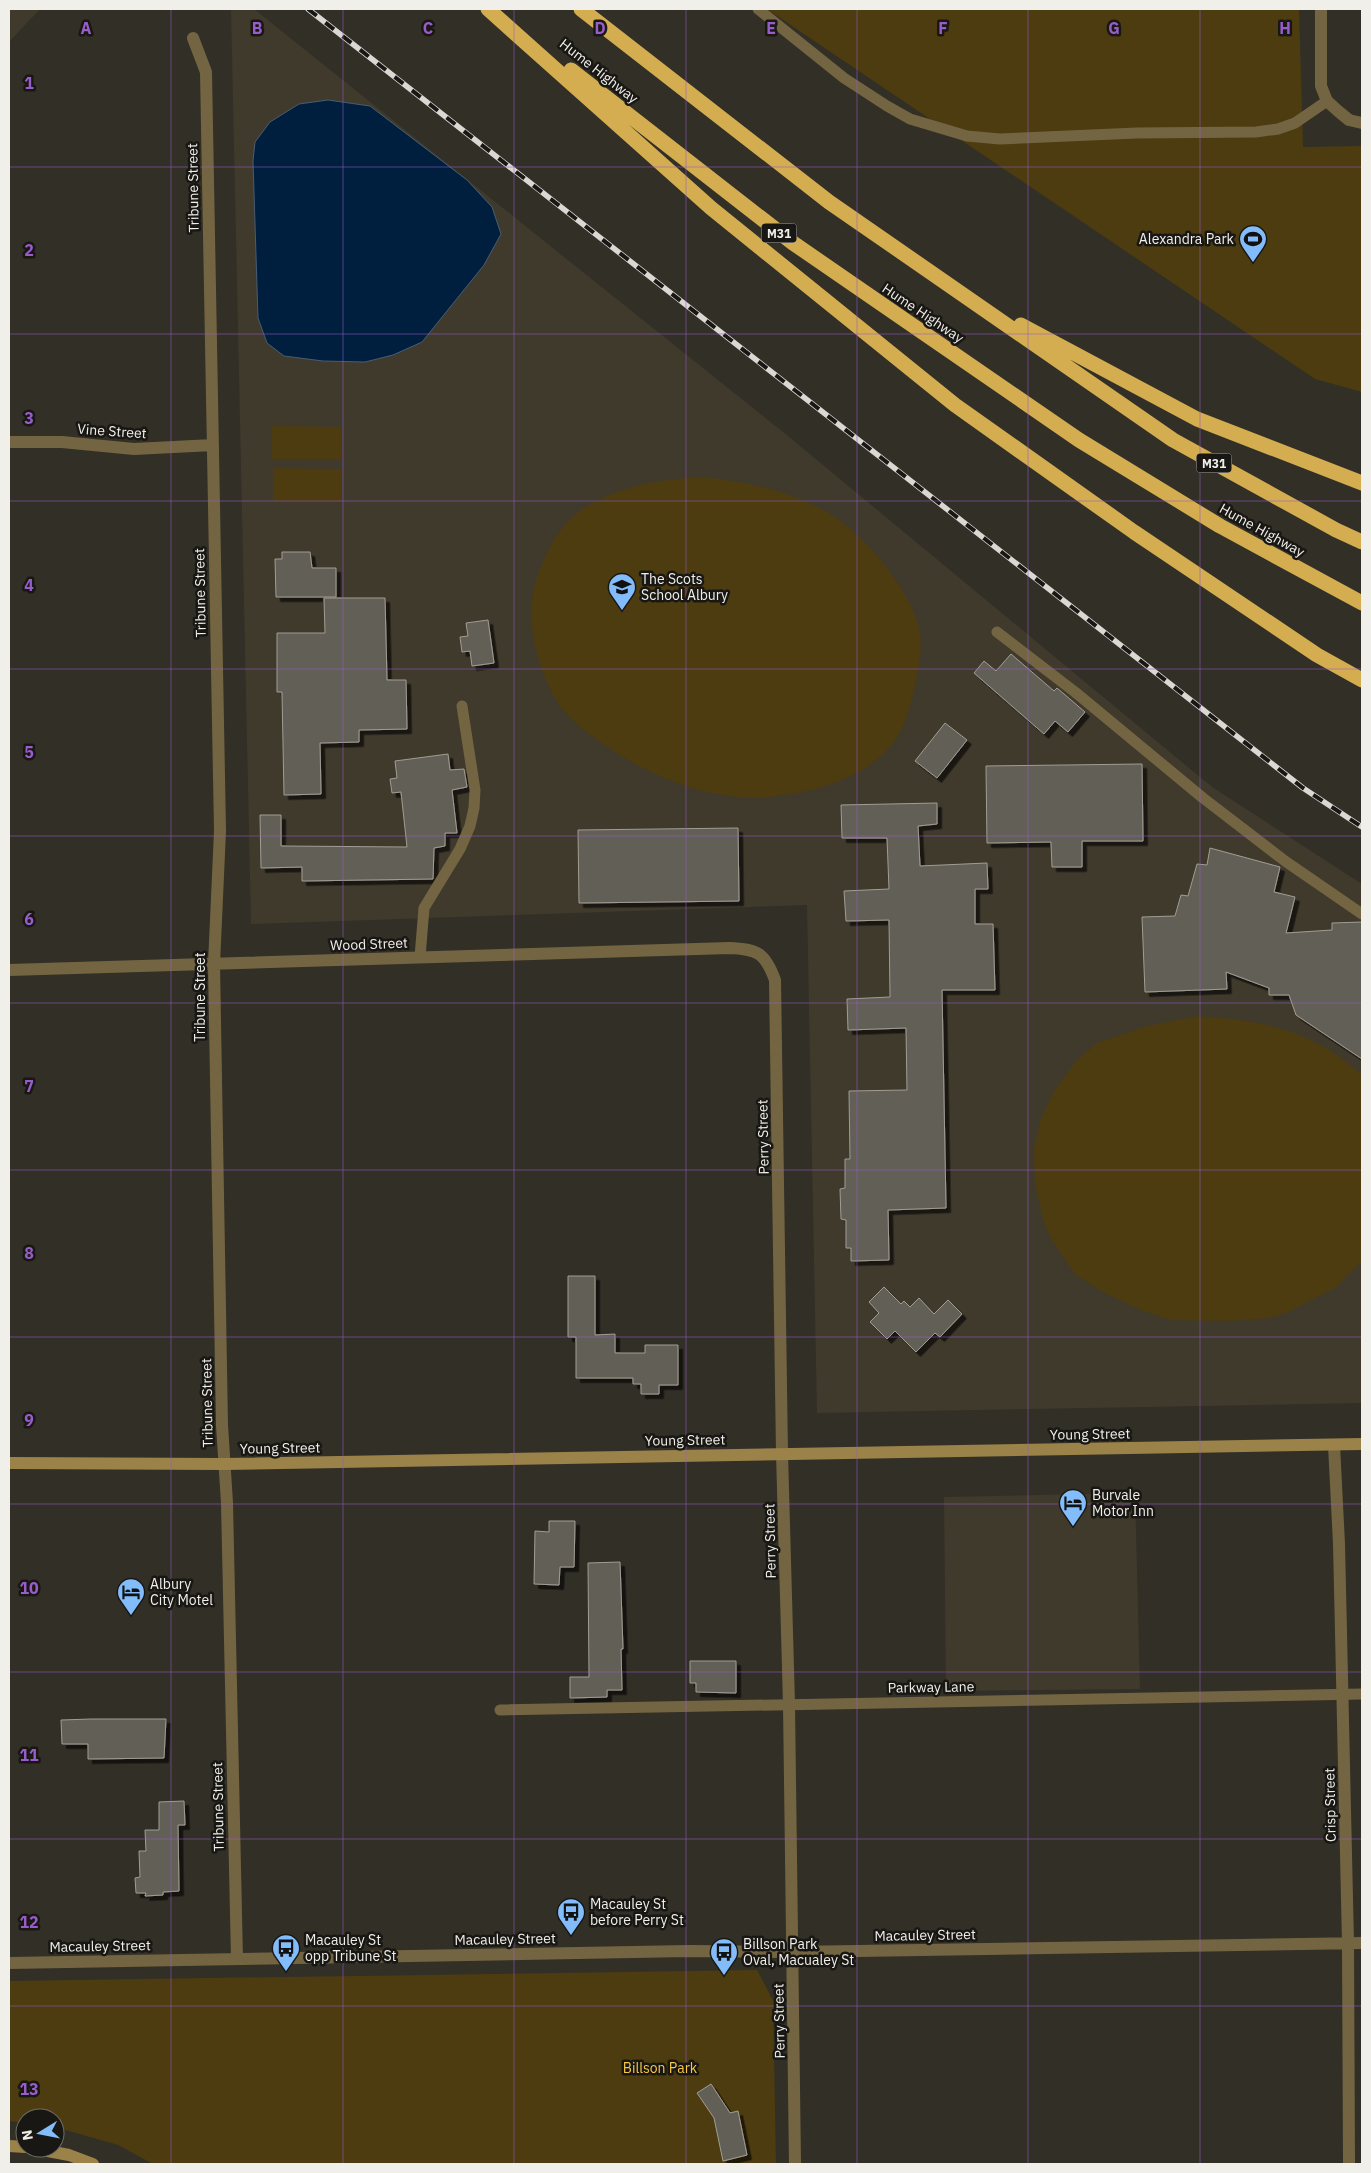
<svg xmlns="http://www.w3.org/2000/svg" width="1371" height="2173" font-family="'IBM Plex Sans',sans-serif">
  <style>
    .built { fill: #403a2d }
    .green { fill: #4d3c10 }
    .water { fill: #001f3f; stroke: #485d72 }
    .building { fill: #625f56; stroke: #a19d94; filter: url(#shadow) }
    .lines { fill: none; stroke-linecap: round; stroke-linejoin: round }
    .lane { stroke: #746542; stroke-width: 11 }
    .street { stroke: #746542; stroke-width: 12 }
    .secondary { stroke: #9a8249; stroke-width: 12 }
    .highway { stroke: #d3ad4f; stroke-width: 15 }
    .rail-casing { stroke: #dad8d3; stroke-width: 5.5 }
    .rail { stroke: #181713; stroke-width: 4; stroke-dasharray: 11; stroke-linecap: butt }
    .grid { fill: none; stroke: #985dca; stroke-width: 1; stroke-opacity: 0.55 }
    .labels { text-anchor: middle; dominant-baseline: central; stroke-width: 5; stroke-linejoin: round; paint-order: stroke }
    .shield { fill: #181713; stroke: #b0aeaa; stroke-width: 1 }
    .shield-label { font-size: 12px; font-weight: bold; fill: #f1efea }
    .street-label { font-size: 14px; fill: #f1efea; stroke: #181713 }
    .poi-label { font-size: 14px; fill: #f1efea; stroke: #181713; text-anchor: start }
    .park-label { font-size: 14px; fill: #f8c747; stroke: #181713 }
    .grid-label { font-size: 16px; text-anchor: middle; font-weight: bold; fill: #985dca; stroke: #181713; stroke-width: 5; stroke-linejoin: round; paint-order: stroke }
  </style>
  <defs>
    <filter id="shadow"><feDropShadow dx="4.5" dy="4.5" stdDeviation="0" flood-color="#0009"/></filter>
  </defs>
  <rect width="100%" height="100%" fill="#322f27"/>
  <path class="built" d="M 9,9 L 40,9 L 9,42 Z
    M 231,9 L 254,9 L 788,436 L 1212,787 L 1362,884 L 1362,1403 L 817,1413 L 807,905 L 251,924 Z
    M 1135,1493 L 1140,1689 L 946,1691 L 944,1497 Z"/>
  <path class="green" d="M 767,9 L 1299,9 L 1303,147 L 1362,146 L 1362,392 L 1315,379 Z
    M 272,426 L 341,427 L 341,459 L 271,459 Z
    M 273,468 L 341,469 L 341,502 L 273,502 Z
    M 703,477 C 748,482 797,492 836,518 C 868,540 910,590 919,628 C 924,650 917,674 913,695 C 907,718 901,737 883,754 C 854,782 808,793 769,797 C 706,802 641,773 592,736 C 582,728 570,719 563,710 C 542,682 527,632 532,598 C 534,583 540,569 546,555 C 554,538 564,522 580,511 C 616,486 660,479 703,477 Z
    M 1198,1016 C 1265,1021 1311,1029 1362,1075 L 1362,1261 L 1335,1288 L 1288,1312 L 1269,1318 L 1228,1321 L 1171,1320 L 1141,1310 L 1105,1293 L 1075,1274 L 1051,1239 L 1043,1219 L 1035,1184 L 1034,1149 L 1041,1119 L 1054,1091 L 1077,1060 L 1097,1043 L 1147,1026 Z
    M 757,1970 L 773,2000 L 776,2164 L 153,2164 L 118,2145 L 55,2127 L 55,2118 L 25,2118 L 25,2123 L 9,2121 L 9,1981 Z"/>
  <path class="water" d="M 328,100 L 370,106 L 467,180 L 492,207 L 501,234 L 484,265 L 422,342 L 393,355 L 365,362 L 323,361 L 284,356 L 267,343 L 258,318 L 253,161 L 255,142 L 270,122 L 299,104 Z"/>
  <path class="building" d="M 282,552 L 310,552 L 312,568 L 336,568 L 336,597 L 276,597 L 275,559 L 282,559 Z
    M 324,598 L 385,598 L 387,680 L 406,680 L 407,729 L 359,730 L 359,742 L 320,743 L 321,794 L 284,795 L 282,692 L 277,692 L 277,633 L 325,633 Z
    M 488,620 L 494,663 L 472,666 L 470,651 L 462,652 L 460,637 L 468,636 L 466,623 Z
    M 1011,654 L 1054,691 L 1057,688 L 1085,712 L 1068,732 L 1055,721 L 1044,734 L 974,673 L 984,661 L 996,671 Z
    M 945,723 L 967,740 L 937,778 L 915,761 Z
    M 448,754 L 450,770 L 464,769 L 467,787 L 452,790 L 457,833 L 445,833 L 445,846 L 434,848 L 433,879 L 302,881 L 302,867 L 261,868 L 260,815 L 281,815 L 281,846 L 407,847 L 401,792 L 392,793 L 390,779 L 397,778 L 395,761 Z
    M 1142,764 L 1143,841 L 1082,841 L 1082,867 L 1052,867 L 1051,842 L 987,843 L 986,766 Z
    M 937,803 L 937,824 L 918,826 L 920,866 L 987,863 L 988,889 L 975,889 L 975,924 L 993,924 L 995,990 L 942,990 L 946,1208 L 888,1210 L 889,1260 L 851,1261 L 851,1248 L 846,1248 L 846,1220 L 841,1219 L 840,1189 L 845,1188 L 845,1159 L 850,1159 L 849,1091 L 907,1090 L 906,1028 L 848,1030 L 847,999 L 890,997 L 889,920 L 846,921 L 844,891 L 889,889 L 887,838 L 842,838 L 841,805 Z
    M 738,828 L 739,901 L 579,903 L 578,830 Z
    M 1210,848 L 1280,867 L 1274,892 L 1295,897 L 1286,933 L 1332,930 L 1332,923 L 1362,922 L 1362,1059 L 1296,1015 L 1289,995 L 1269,995 L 1269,988 L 1226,972 L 1227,989 L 1145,992 L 1142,917 L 1175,916 L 1181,895 L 1188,896 L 1197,864 L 1207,865 Z
    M 568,1276 L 595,1276 L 595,1335 L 615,1334 L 615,1353 L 645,1353 L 645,1345 L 678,1345 L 678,1385 L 659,1385 L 659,1394 L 641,1394 L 641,1384 L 633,1384 L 633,1378 L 576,1378 L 576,1337 L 568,1337 Z
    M 884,1287 L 901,1304 L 904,1301 L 910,1307 L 919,1298 L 934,1314 L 948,1300 L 962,1314 L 940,1337 L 935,1333 L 916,1352 L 895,1331 L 887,1339 L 870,1322 L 879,1313 L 869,1302 Z
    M 549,1521 L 575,1521 L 574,1567 L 560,1567 L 559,1585 L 534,1584 L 535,1531 L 549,1532 Z
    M 620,1562 L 623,1649 L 621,1649 L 622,1690 L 607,1690 L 607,1697 L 570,1698 L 570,1677 L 589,1677 L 588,1563 Z
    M 690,1661 L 736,1661 L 736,1693 L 696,1692 L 696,1683 L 690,1683 Z
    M 91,1719 L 166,1719 L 164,1758 L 88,1759 L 88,1744 L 62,1744 L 61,1720 Z
    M 184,1801 L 185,1825 L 178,1825 L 179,1891 L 163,1892 L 163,1895 L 145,1896 L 146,1893 L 136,1893 L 135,1878 L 140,1877 L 139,1851 L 146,1851 L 145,1830 L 159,1830 L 159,1802 Z
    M 711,2084 L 730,2113 L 738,2111 L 747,2155 L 723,2161 L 714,2118 L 697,2093 Z"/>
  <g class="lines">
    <path class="lane" d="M 758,9 L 844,78 L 887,106 L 910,119 L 967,136 L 1000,139 L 1137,133 L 1256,132 L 1278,129 L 1295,123 L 1327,101
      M 997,632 L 1075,692 L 1203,798 L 1285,861 L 1362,914
      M 420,957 L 424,908 L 460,849 L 470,826 L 474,808 L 475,790 L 462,706
      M 500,1710 L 1362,1694"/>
    <path class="street" d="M 1321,9 L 1321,86 L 1327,101 L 1338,111 L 1349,120 L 1362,123
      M 193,38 L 206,72 L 220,831 L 214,964 L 222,1425 L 227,1503 L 237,1959
      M 9,442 L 62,442 L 134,449 L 213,445
      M 9,970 L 729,948 C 758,949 765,953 775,980 L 782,1453 L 789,1704 L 795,2164
      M 1334,1445 L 1339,1544 L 1348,1943 L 1349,2164
      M 9,1963 L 689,1951 L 793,1952 L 1362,1943"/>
    <path class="secondary" d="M 9,1463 L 224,1464 L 1362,1444
      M 9,2146 L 25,2147
      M 32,2148 L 69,2155 L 93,2164"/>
    <path class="highway" d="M 488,9 L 711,208 L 955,405 L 1134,532 L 1317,655 L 1362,680
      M 581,9 L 829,202 L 1173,440 L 1336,530 L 1362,542
      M 571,70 L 793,243 L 1079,440 L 1220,526 L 1362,603
      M 1021,325 L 1197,419 L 1362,483"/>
    <g class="rail-casing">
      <path id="rail" d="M 308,9 L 1303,788 L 1362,827"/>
    </g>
    <use href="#rail" class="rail"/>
  </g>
  <path class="grid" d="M 171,9 L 171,2164M 343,9 L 343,2164M 514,9 L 514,2164M 686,9 L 686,2164M 857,9 L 857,2164M 1028,9 L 1028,2164M 1200,9 L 1200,2164M 9,167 L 1362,167M 9,334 L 1362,334M 9,501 L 1362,501M 9,669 L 1362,669M 9,836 L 1362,836M 9,1003 L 1362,1003M 9,1170 L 1362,1170M 9,1337 L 1362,1337M 9,1504 L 1362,1504M 9,1672 L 1362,1672M 9,1839 L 1362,1839M 9,2006 L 1362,2006"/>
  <defs>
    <g id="stadium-pin" transform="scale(1.4375)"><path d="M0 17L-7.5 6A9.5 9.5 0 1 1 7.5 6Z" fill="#82bcfa" stroke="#181713"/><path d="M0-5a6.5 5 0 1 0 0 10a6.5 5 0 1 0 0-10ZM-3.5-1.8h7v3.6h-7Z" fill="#111"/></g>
    <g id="school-pin" transform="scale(1.4375)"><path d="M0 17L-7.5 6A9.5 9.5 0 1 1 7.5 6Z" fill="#82bcfa" stroke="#181713"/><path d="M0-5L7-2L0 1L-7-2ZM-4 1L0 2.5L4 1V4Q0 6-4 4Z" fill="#111"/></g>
    <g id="hotel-pin" transform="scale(1.4375)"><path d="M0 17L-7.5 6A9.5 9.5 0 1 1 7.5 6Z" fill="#82bcfa" stroke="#181713"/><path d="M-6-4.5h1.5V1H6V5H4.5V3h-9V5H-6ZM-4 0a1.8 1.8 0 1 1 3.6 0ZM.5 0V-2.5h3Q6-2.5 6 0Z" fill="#111"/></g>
    <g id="bus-pin" transform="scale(1.4375)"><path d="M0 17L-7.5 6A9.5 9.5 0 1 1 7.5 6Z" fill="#82bcfa" stroke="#181713"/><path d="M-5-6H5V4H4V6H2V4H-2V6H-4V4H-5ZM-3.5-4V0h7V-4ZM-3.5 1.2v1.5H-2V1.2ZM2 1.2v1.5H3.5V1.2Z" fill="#111"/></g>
  </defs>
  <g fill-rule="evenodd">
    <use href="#stadium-pin" x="1253" y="239"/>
    <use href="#school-pin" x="622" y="587"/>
    <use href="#hotel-pin" x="1073" y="1503"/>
    <use href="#hotel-pin" x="131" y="1592"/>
    <use href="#bus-pin" x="571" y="1912"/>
    <use href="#bus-pin" x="286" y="1948"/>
    <use href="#bus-pin" x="724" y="1952"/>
  </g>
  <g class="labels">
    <g class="shield">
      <rect x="761.5" y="223.5" width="35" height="19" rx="4"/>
      <rect x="1196.5" y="453.5" width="35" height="19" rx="4"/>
    </g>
    <g class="shield-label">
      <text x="779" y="233">M31</text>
      <text x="1214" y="463">M31</text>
    </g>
    <g class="street-label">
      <text transform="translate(599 71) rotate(38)">Hume Highway</text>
      <text transform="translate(193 188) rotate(-91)">Tribune Street</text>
      <text transform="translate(923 313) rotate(34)">Hume Highway</text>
      <text transform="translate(112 431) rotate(4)">Vine Street</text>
      <text transform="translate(1262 530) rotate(29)">Hume Highway</text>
      <text transform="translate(200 593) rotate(-91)">Tribune Street</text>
      <text transform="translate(369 944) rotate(-2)">Wood Street</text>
      <text transform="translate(200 997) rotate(-90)">Tribune Street</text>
      <text transform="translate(763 1137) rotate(-91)">Perry Street</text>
      <text transform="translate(207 1403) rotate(-91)">Tribune Street</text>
      <text transform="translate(1090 1434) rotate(-1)">Young Street</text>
      <text transform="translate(685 1440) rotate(-1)">Young Street</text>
      <text transform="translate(280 1448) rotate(-1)">Young Street</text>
      <text transform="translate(770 1541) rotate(-91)">Perry Street</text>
      <text transform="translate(931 1687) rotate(-1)">Parkway Lane</text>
      <text transform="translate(1330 1805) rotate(-91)">Crisp Street</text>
      <text transform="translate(218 1807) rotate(-91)">Tribune Street</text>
      <text transform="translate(925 1935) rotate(-1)">Macauley Street</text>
      <text transform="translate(505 1939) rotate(-1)">Macauley Street</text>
      <text transform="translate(100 1946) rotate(-1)">Macauley Street</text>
      <text transform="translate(779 2021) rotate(-91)">Perry Street</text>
    </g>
    <g class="poi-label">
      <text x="1234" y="239" text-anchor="end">Alexandra Park</text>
      <text x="641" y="579">The Scots<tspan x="641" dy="16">School Albury</tspan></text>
      <text x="1092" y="1495">Burvale<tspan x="1092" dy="16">Motor Inn</tspan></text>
      <text x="150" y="1584">Albury<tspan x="150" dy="16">City Motel</tspan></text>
      <text x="590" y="1904">Macauley St<tspan x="590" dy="16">before Perry St</tspan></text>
      <text x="305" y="1940">Macauley St<tspan x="305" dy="16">opp Tribune St</tspan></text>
      <text x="743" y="1944">Billson Park<tspan x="743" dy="16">Oval, Macualey St</tspan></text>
    </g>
    <g class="park-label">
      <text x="660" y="2068">Billson Park</text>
    </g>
  </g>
  <g class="grid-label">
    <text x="86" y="34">A</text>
    <text x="257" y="34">B</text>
    <text x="428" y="34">C</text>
    <text x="600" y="34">D</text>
    <text x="771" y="34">E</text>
    <text x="943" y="34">F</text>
    <text x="1114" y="34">G</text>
    <text x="1285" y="34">H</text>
    <text x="29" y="89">1</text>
    <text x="29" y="256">2</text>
    <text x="29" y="424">3</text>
    <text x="29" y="591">4</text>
    <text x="29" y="758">5</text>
    <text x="29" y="925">6</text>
    <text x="29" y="1092">7</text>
    <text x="29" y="1259">8</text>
    <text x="29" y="1426">9</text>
    <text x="29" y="1594">10</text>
    <text x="29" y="1761">11</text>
    <text x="29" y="1928">12</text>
    <text x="29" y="2095">13</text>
  </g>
  <rect width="1371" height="2173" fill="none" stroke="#f1efea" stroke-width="20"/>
  <g transform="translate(40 2133) rotate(260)"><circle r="24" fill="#181713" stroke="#6f6d69"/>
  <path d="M0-4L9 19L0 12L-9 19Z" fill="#82bcfa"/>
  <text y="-8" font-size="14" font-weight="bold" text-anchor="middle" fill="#f1efea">N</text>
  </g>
</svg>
